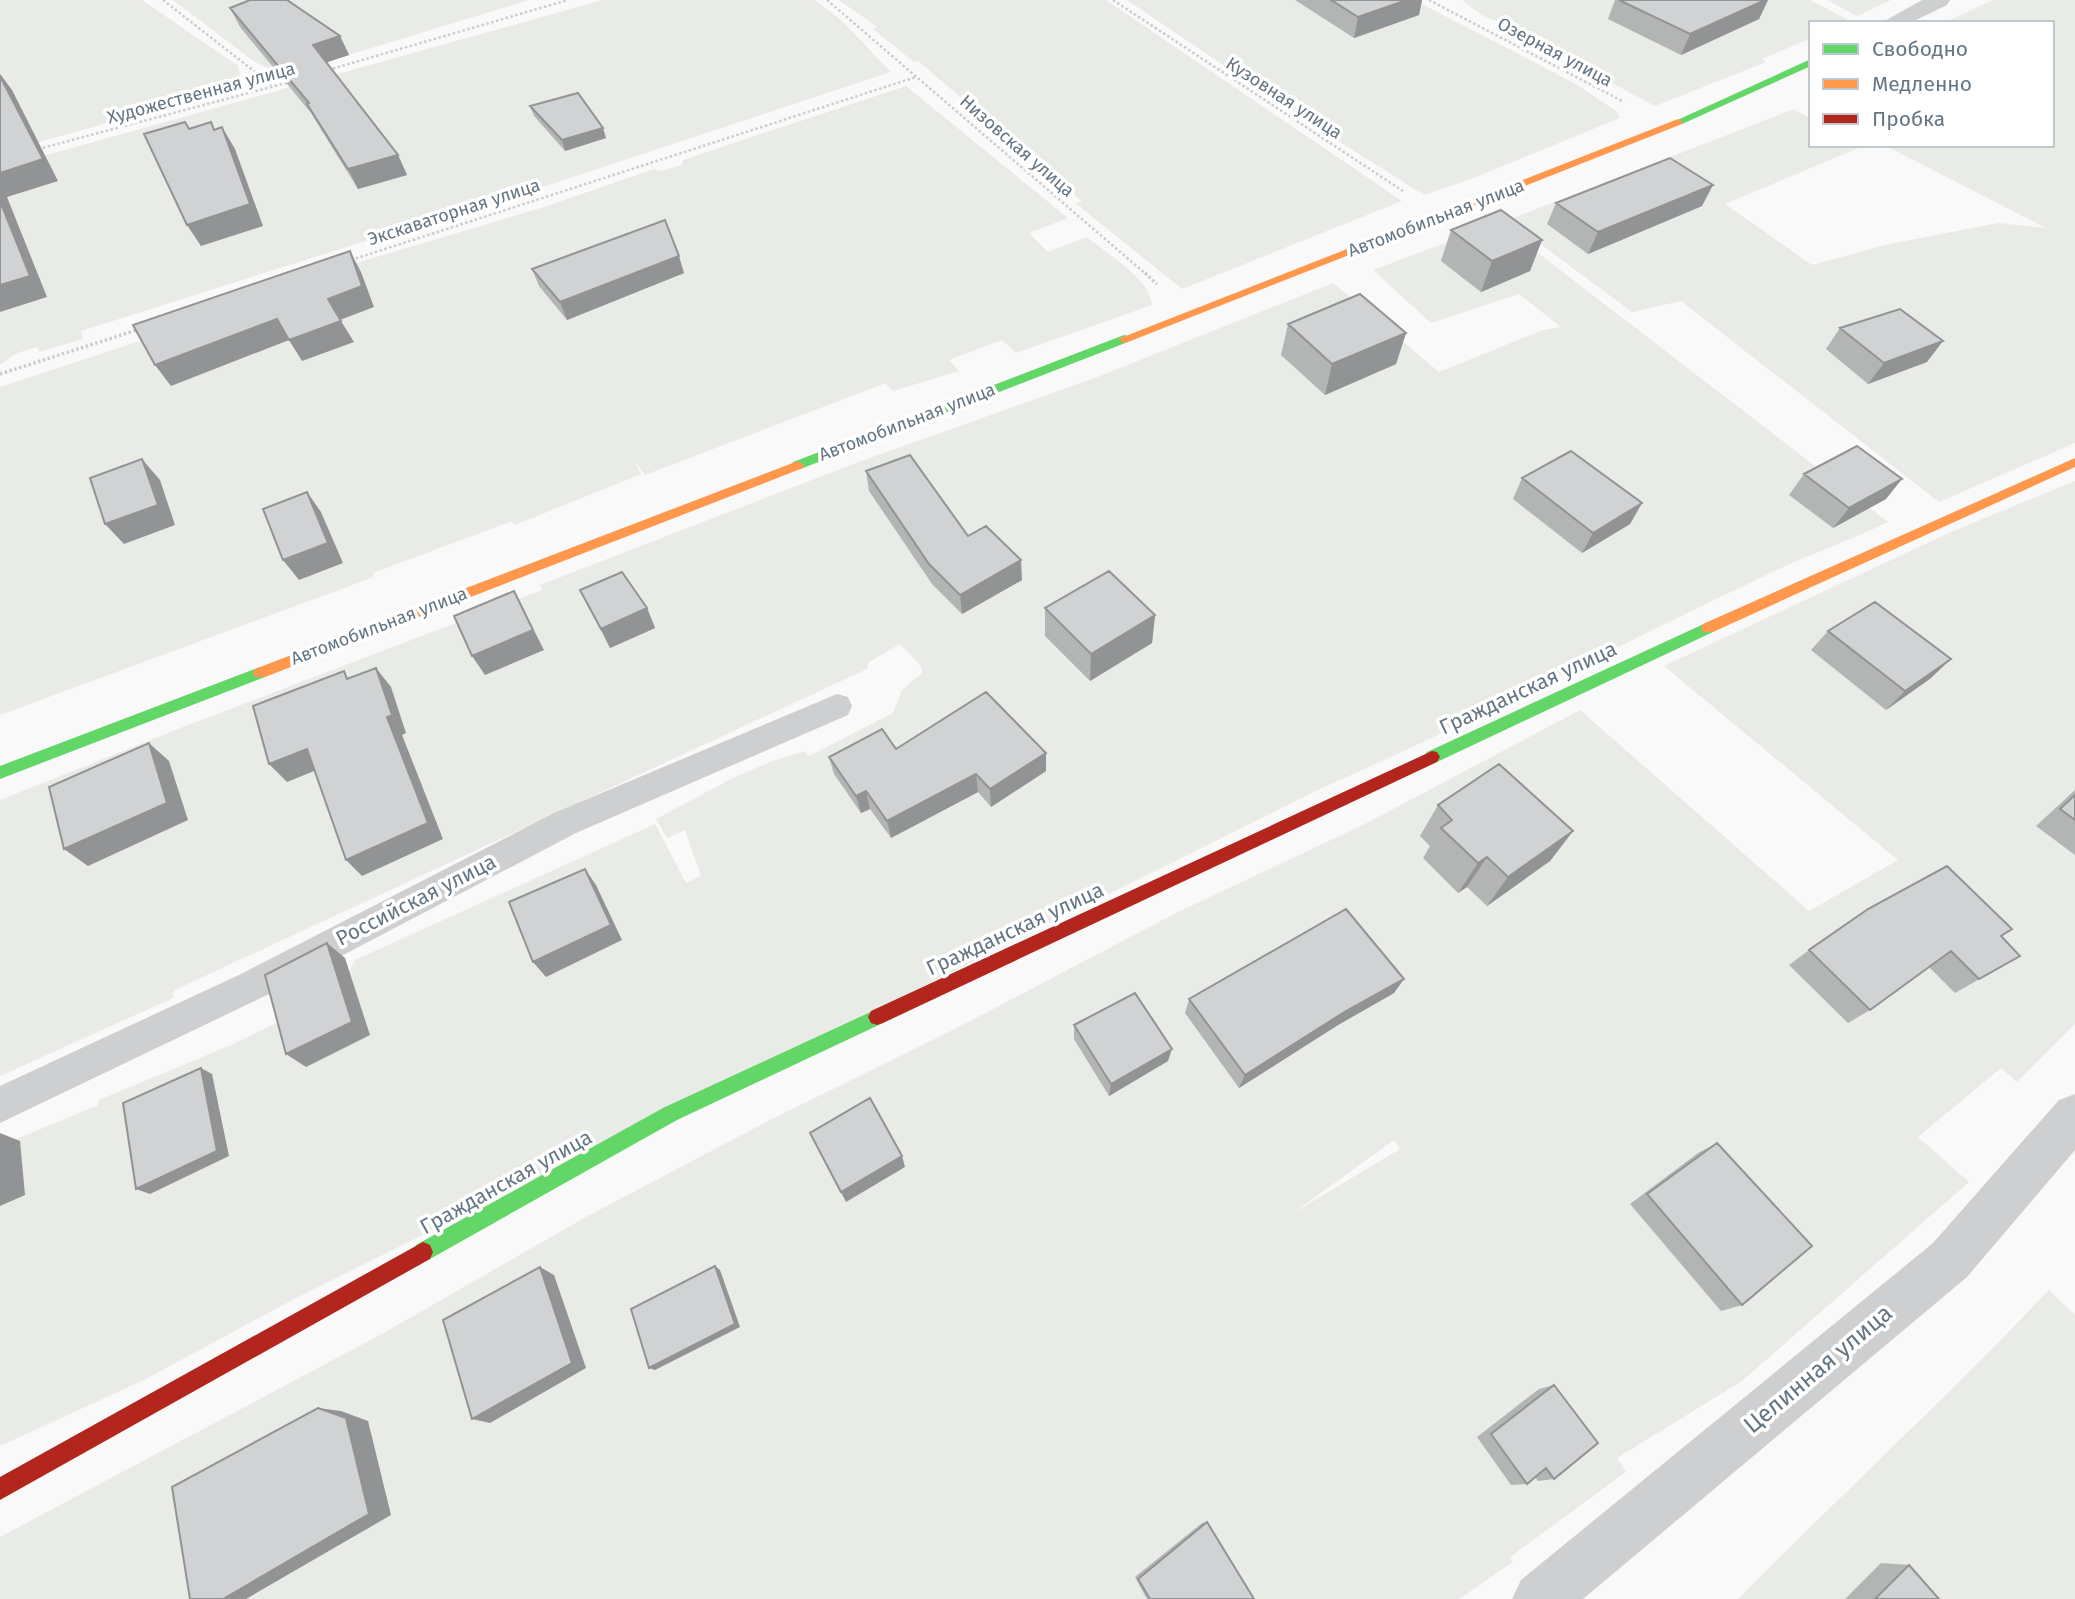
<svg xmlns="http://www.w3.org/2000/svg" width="2075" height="1599" font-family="'Fira Sans',sans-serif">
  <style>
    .green { fill: #e8ebe6; fill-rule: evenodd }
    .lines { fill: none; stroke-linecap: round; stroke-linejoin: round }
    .path-far1 { stroke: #cbcccd; stroke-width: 2.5; stroke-dasharray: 2.5 2.5; stroke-linecap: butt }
    .path { stroke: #cbcccd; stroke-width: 3.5; stroke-dasharray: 2.5 2.5; stroke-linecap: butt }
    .lane { fill: #cecfd0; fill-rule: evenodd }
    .street { fill: #cecfd0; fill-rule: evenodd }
    .fast { fill: #63d668; fill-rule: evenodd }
    .slow { fill: #ff974d; fill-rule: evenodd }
    .jam { fill: #b3261e; fill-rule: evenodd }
    .wall { fill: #b3b5b5 }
    .shaded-wall { fill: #929394 }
    .building { fill: #d0d2d3; stroke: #929394; stroke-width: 2 }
    .labels { text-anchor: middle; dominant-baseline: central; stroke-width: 7; stroke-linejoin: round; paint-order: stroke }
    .far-street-label { font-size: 18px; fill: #657683; stroke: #fff }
    .street-label { font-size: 21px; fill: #657683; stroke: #fff }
    .near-street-label { font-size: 24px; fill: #657683; stroke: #fff }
  </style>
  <rect width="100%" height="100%" fill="#f9f9f9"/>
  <path class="green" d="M 0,0 L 142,0 L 238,66 L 241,80 L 236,87 L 0,153 Z
    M 173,0 L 529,0 L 283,75 L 255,62 Z
    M 603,0 L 815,0 L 842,21 L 891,72 L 461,214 L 435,219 L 81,331 L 83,339 L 39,352 L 37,347 L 17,353 L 0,365 L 0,168 Z
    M 839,0 L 1106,0 L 1402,201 L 1182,289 L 1075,203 L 1082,201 L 918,61 L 914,62 L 873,29 L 877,27 Z
    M 1127,0 L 1414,0 L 1576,84 L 1616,111 L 1620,118 L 1471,179 L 1424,195 L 1303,119 Z
    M 1462,0 L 1810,0 L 1848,20 L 1811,23 L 1811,38 L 1762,59 L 1766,62 L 1655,106 L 1528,38 L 1515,24 C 1490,22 1479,14 1462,0 Z
    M 1827,0 L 1891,0 L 1857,16 Z
    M 1993,0 L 2075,0 L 2075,443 L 1939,502 L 1681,301 L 1632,312 L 1508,220 L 1794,109 L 1811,119 L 1811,145 L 1863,146 L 1725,204 L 1812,265 L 1885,245 L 1998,223 L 2046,228 L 1884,145 L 2052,145 L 2052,23 L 1944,23 Z
    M 906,86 L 1068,218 L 1029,233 L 1048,252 L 1087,237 C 1108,255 1149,277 1152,305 L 1016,353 L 1002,340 L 949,360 L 959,371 L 893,391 L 886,383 L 645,475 L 635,461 L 641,474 L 515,525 L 512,521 L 373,573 L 374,577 L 0,715 L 0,387 L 244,307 L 243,304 L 363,261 L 544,207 L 654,169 L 661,171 L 682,165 L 683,160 Z
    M 1499,223 L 1888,522 C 1853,539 1816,552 1781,568 C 1626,641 1476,720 1320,789 L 294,1299 L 144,1380 L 0,1446 L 0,1146 L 98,1105 L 99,1100 L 231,1045 L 338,993 L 355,960 L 655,824 L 686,883 L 701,876 L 685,830 L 667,838 L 656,819 L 731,779 L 770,762 L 805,751 L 809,756 L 893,713 L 902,690 L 922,673 L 921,666 L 900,644 L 869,662 L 867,669 L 179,988 L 174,991 L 173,998 L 0,1076 L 0,800 L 193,723 L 196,729 L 194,723 L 542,590 L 540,585 L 853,464 L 1100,376 L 1333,283 L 1439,372 L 1543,330 L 1561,327 L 1519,294 L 1431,323 L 1373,270 Z
    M 2075,481 L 2075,1024 L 2017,1082 L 2001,1068 L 1918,1137 L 1969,1182 L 1742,1381 L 1617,1458 L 1626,1472 L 1510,1557 L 1513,1562 L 1459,1599 L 0,1599 L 0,1537 L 382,1334 L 584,1218 L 772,1119 L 953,1030 L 1176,913 L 1367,823 L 1580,710 L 1809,911 L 1898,860 L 1664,666 L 1951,532 ZM 1394,1140 L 1400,1149 L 1293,1213 Z
    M 2049,1290 L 2075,1315 L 2075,1599 L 1738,1599 C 1841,1495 1948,1396 2049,1290 Z"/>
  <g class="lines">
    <path class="path-far1" d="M 163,0 L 273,86
      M 827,0 L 1147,275
      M 1113,0 L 1403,191
      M 1429,0 L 1624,102
      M 328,70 L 568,0
      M 38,149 L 290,82
      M 351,260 L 916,77"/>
    <path class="path" d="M 1145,273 L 1157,284
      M 0,374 L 140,329"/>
    <path class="lane" d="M 837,694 L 848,697 L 852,706 L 848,715 L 576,833 L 265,996 L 0,1123 L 0,1086 L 241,974 L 554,813 Z"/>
    <path class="street" d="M 1922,0 L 1950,0 L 1947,5 L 1910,23 L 1881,23 Z
      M 2075,1094 L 2075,1150 L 1967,1277 L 1583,1599 L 1512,1599 L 1521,1580 L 1933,1243 L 2059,1100 Z"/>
    <path class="fast" d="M 1811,59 L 1811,66 L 1682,124 L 1673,122 Z
      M 1124,335 L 1128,336 L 1128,342 L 803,468 L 798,469 L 792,465 L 793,462 Z
      M 1708,622 L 1715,628 L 1713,632 L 1437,762 L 1427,762 L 1424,757 L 1427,752 Z
      M 260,667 L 265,669 L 267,673 L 265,677 L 0,779 L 0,766 Z
      M 877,1009 L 883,1011 L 886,1017 L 883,1023 L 677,1120 L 430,1259 L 423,1262 L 416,1259 L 413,1252 L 416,1245 L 663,1108 Z"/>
    <path class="slow" d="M 1678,119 L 1683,122 L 1682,124 L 1128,342 L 1124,343 L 1118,339 Z
      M 2075,458 L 2075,467 L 1713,632 L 1703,632 L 1701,628 L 1703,624 Z
      M 798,461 L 804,465 L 803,468 L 265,677 L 255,677 L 253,673 L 255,669 Z"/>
    <path class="jam" d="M 1432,751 L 1437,752 L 1440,757 L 1437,762 L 883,1023 L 877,1025 L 871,1023 L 868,1017 L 871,1011 Z
      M 423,1242 L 430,1245 L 433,1252 L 430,1259 L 0,1500 L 0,1477 Z"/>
  </g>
  <path class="wall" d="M 1295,0 L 1422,0 L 1419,15 L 1354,38 Z
    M 1615,0 L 1768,0 L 1759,19 L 1681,55 L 1608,19 Z
    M 230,8 L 340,36 L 349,55 L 326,62 L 398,155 L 407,175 L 358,189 L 317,123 L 311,113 L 240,27 Z
    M 530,106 L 606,138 L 565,151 L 534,116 Z
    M 1556,203 L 1702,206 L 1588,254 L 1547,224 Z
    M 1451,230 L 1542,240 L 1530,271 L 1481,292 L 1441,261 Z
    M 532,269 L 684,273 L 567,320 L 539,286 Z
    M 1288,324 L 1406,333 L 1396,364 L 1325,395 L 1281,355 Z
    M 1840,328 L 1927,362 L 1868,384 L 1826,349 Z
    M 866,471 L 968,536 L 1022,580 L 962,614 L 932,584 L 869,491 Z
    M 1804,474 L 1886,499 L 1833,528 L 1789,495 Z
    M 1522,478 L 1642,503 L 1630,524 L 1582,553 L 1513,499 Z
    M 580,590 L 647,608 L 655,628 L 610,648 Z
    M 1045,608 L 1155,615 L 1152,643 L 1090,681 L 1045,636 Z
    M 1828,631 L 1931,678 L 1886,710 L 1811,650 Z
    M 896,749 L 1046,771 L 991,807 L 978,792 L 891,838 L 870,809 L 861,813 L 834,774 L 829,757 Z
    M 2075,790 L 2075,855 L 2036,826 Z
    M 1438,805 L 1573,831 L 1550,861 L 1487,906 L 1467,887 L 1458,893 L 1423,858 L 1430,846 L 1420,836 Z
    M 2001,936 L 2020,956 L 1955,993 L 1929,967 L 1870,1010 L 1848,1023 L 1789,965 L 1809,950 Z
    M 1394,993 L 1338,1025 L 1239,1088 L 1185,1013 L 1189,999 Z
    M 1074,1025 L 1168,1061 L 1109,1096 L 1074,1039 Z
    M 1717,1143 L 1742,1305 L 1721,1311 L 1630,1204 L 1698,1153 Z
    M 1554,1385 L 1554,1479 L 1538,1481 L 1535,1477 L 1527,1484 L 1511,1485 L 1477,1437 L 1539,1389 Z
    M 1207,1522 L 1254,1599 L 1147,1599 L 1135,1577 L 1202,1523 Z
    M 1881,1563 L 1909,1565 L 1939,1599 L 1845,1599 Z"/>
  <path class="shaded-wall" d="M 1407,0 L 1422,0 L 1419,15 L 1354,38 L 1358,17 Z
    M 1765,0 L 1768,0 L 1759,19 L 1681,55 L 1690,34 Z
    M 340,36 L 349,55 L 322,64 L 313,45 Z
    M 0,74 L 12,90 L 58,181 L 7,197 L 47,297 L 0,312 Z
    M 222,127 L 235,149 L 263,226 L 201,246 L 187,225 Z
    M 603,128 L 606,138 L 565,151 L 562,140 Z
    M 398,155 L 407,175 L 358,189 L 348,169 Z
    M 1713,185 L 1702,206 L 1588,254 L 1598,232 Z
    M 1542,240 L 1530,271 L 1481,292 L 1492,261 Z
    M 350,251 L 361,272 L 374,307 L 340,320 L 328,299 Z
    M 679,256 L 684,273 L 567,320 L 560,302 Z
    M 277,319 L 341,321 L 354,342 L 302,361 L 289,340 L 171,386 L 155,365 Z
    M 1406,333 L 1396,364 L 1325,395 L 1332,364 Z
    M 1943,341 L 1927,362 L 1868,384 L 1884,363 Z
    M 142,459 L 160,480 L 175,525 L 124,544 L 105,524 Z
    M 1902,479 L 1886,499 L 1833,528 L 1849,508 Z
    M 307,492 L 321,512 L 343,563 L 299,580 L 283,560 Z
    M 1642,503 L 1630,524 L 1582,553 L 1593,533 Z
    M 1021,560 L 1022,580 L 962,614 L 960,595 Z
    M 514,591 L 544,650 L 485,675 L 472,656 Z
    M 647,608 L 655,628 L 610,648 L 601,629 Z
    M 1155,615 L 1152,643 L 1090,681 L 1091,654 Z
    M 1951,659 L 1931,678 L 1886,710 L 1905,691 Z
    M 376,668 L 391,687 L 406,733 L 402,735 L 443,839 L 362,876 L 346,860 L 387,717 Z
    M 149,743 L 169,761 L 188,820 L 88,866 L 64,849 Z
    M 307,749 L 324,767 L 287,782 L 269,764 Z
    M 1046,753 L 1046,771 L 991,807 L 990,789 Z
    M 976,774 L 978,792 L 891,838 L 887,821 Z
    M 866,791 L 870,809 L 861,813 L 856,796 Z
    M 1573,831 L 1550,861 L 1487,906 L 1508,877 Z
    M 1487,857 L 1467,887 L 1458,893 L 1478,863 Z
    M 585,869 L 596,885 L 622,940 L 546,977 L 533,962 Z
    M 327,943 L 345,958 L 370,1035 L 306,1067 L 286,1054 Z
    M 1404,979 L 1394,993 L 1338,1025 L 1239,1088 L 1245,1075 L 1346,1011 Z
    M 1172,1049 L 1168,1061 L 1109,1096 L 1111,1084 Z
    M 201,1068 L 212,1074 L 229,1156 L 150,1194 L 136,1189 Z
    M 0,1133 L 20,1141 L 25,1195 L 0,1206 Z
    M 902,1156 L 905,1167 L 846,1202 L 841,1192 Z
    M 715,1266 L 720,1270 L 740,1327 L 655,1370 L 649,1368 Z
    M 540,1267 L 554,1275 L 586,1368 L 490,1423 L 472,1419 Z
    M 318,1408 L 341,1411 L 368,1421 L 391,1515 L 246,1599 L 223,1599 Z"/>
  <path class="building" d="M 250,0 L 287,0 L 340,36 L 313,45 L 398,155 L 348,169 L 307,104 L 309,103 L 230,8 Z
    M 1331,0 L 1407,0 L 1358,17 Z
    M 1619,0 L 1765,0 L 1690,34 Z
    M 0,76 L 43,159 L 0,173 Z
    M 578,93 L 603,128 L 562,140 L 530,106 Z
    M 185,122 L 189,129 L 211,122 L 214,130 L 222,127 L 250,204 L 187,225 L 144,134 Z
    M 1670,158 L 1713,185 L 1598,232 L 1556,203 Z
    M 0,201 L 30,276 L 0,285 Z
    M 1501,210 L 1542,240 L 1492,261 L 1451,230 Z
    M 665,220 L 679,256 L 560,302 L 532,269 Z
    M 350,251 L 362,286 L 328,299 L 341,321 L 289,340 L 277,319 L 155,365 L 133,325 Z
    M 1360,294 L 1406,333 L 1332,364 L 1288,324 Z
    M 1900,309 L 1943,341 L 1884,363 L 1840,328 Z
    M 1857,446 L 1902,479 L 1849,508 L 1804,474 Z
    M 1571,451 L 1642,503 L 1593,533 L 1522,478 Z
    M 910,455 L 968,536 L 986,526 L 1021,560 L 960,595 L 929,564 L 866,471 Z
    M 142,459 L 158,505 L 105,524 L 90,478 Z
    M 307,492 L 328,543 L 283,560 L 263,509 Z
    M 1109,571 L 1155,615 L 1091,654 L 1045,608 Z
    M 622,572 L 647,608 L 601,629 L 580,590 Z
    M 514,591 L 533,630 L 472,656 L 454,616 Z
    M 1875,602 L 1951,659 L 1905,691 L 1828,631 Z
    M 376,668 L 392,715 L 387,717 L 428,823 L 346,860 L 307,749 L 269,764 L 253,706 L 344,671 L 347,679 Z
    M 986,692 L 1046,753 L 990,789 L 976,774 L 887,821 L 866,791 L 856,796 L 829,757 L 882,729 L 896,749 Z
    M 149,743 L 167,803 L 64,849 L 49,787 Z
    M 1499,764 L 1573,831 L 1508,877 L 1487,857 L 1478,863 L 1441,828 L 1452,820 L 1438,805 Z
    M 2075,795 L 2075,820 L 2060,809 Z
    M 1947,866 L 2012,929 L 2001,936 L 2020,956 L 1979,979 L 1951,951 L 1870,1010 L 1809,950 L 1868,909 Z
    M 585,869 L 611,925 L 533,962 L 509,902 Z
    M 1346,909 L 1404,979 L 1346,1011 L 1245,1075 L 1189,999 Z
    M 327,943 L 352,1022 L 286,1054 L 265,975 Z
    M 1135,993 L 1172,1049 L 1111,1084 L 1074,1025 Z
    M 201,1068 L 217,1151 L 136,1189 L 123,1103 Z
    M 870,1098 L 902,1156 L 841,1192 L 810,1133 Z
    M 1717,1143 L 1812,1246 L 1742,1305 L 1647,1194 Z
    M 715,1266 L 735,1324 L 649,1368 L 631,1309 Z
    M 540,1267 L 572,1363 L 472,1419 L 443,1320 Z
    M 1554,1385 L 1598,1443 L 1554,1479 L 1546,1468 L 1527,1484 L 1491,1434 Z
    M 318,1408 L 346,1418 L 369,1514 L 223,1599 L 190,1599 L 172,1487 Z
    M 1207,1522 L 1254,1599 L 1150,1599 L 1138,1579 Z
    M 1909,1565 L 1939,1599 L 1875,1599 Z"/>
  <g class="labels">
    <g class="far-street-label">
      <text transform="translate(1555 52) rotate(28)">Озерная улица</text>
      <text transform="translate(201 93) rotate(-15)">Художественная улица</text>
      <text transform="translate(1284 98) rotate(33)">Кузовная улица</text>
      <text transform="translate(1017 146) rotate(41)">Низовская улица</text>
      <text transform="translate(454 212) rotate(-18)">Экскаваторная улица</text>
      <text transform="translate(1436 218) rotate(-21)">Автомобильная улица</text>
      <text transform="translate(907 422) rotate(-21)">Автомобильная улица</text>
      <text transform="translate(379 626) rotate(-21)">Автомобильная улица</text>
    </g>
    <g class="street-label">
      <text transform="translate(1528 688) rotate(-25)">Гражданская улица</text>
      <text transform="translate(416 900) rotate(-27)">Российская улица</text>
      <text transform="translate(1015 929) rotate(-25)">Гражданская улица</text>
      <text transform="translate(506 1182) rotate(-29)">Гражданская улица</text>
    </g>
    <g class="near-street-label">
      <text transform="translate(1818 1369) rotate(-40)">Целинная улица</text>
    </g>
  </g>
  <rect x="1809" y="21" width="245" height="126" fill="#ffffff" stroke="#c1c8cd" stroke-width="2"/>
  <rect x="1823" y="44" width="35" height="10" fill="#63d668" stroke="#c1c8cd" stroke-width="2"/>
  <text x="1872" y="56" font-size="21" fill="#657683">Свободно</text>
  <rect x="1823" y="79" width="35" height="10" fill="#ff974d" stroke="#c1c8cd" stroke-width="2"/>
  <text x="1872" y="91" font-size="21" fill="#657683">Медленно</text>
  <rect x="1823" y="114" width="35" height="10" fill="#b3261e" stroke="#c1c8cd" stroke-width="2"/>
  <text x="1872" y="126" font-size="21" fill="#657683">Пробка</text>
</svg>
